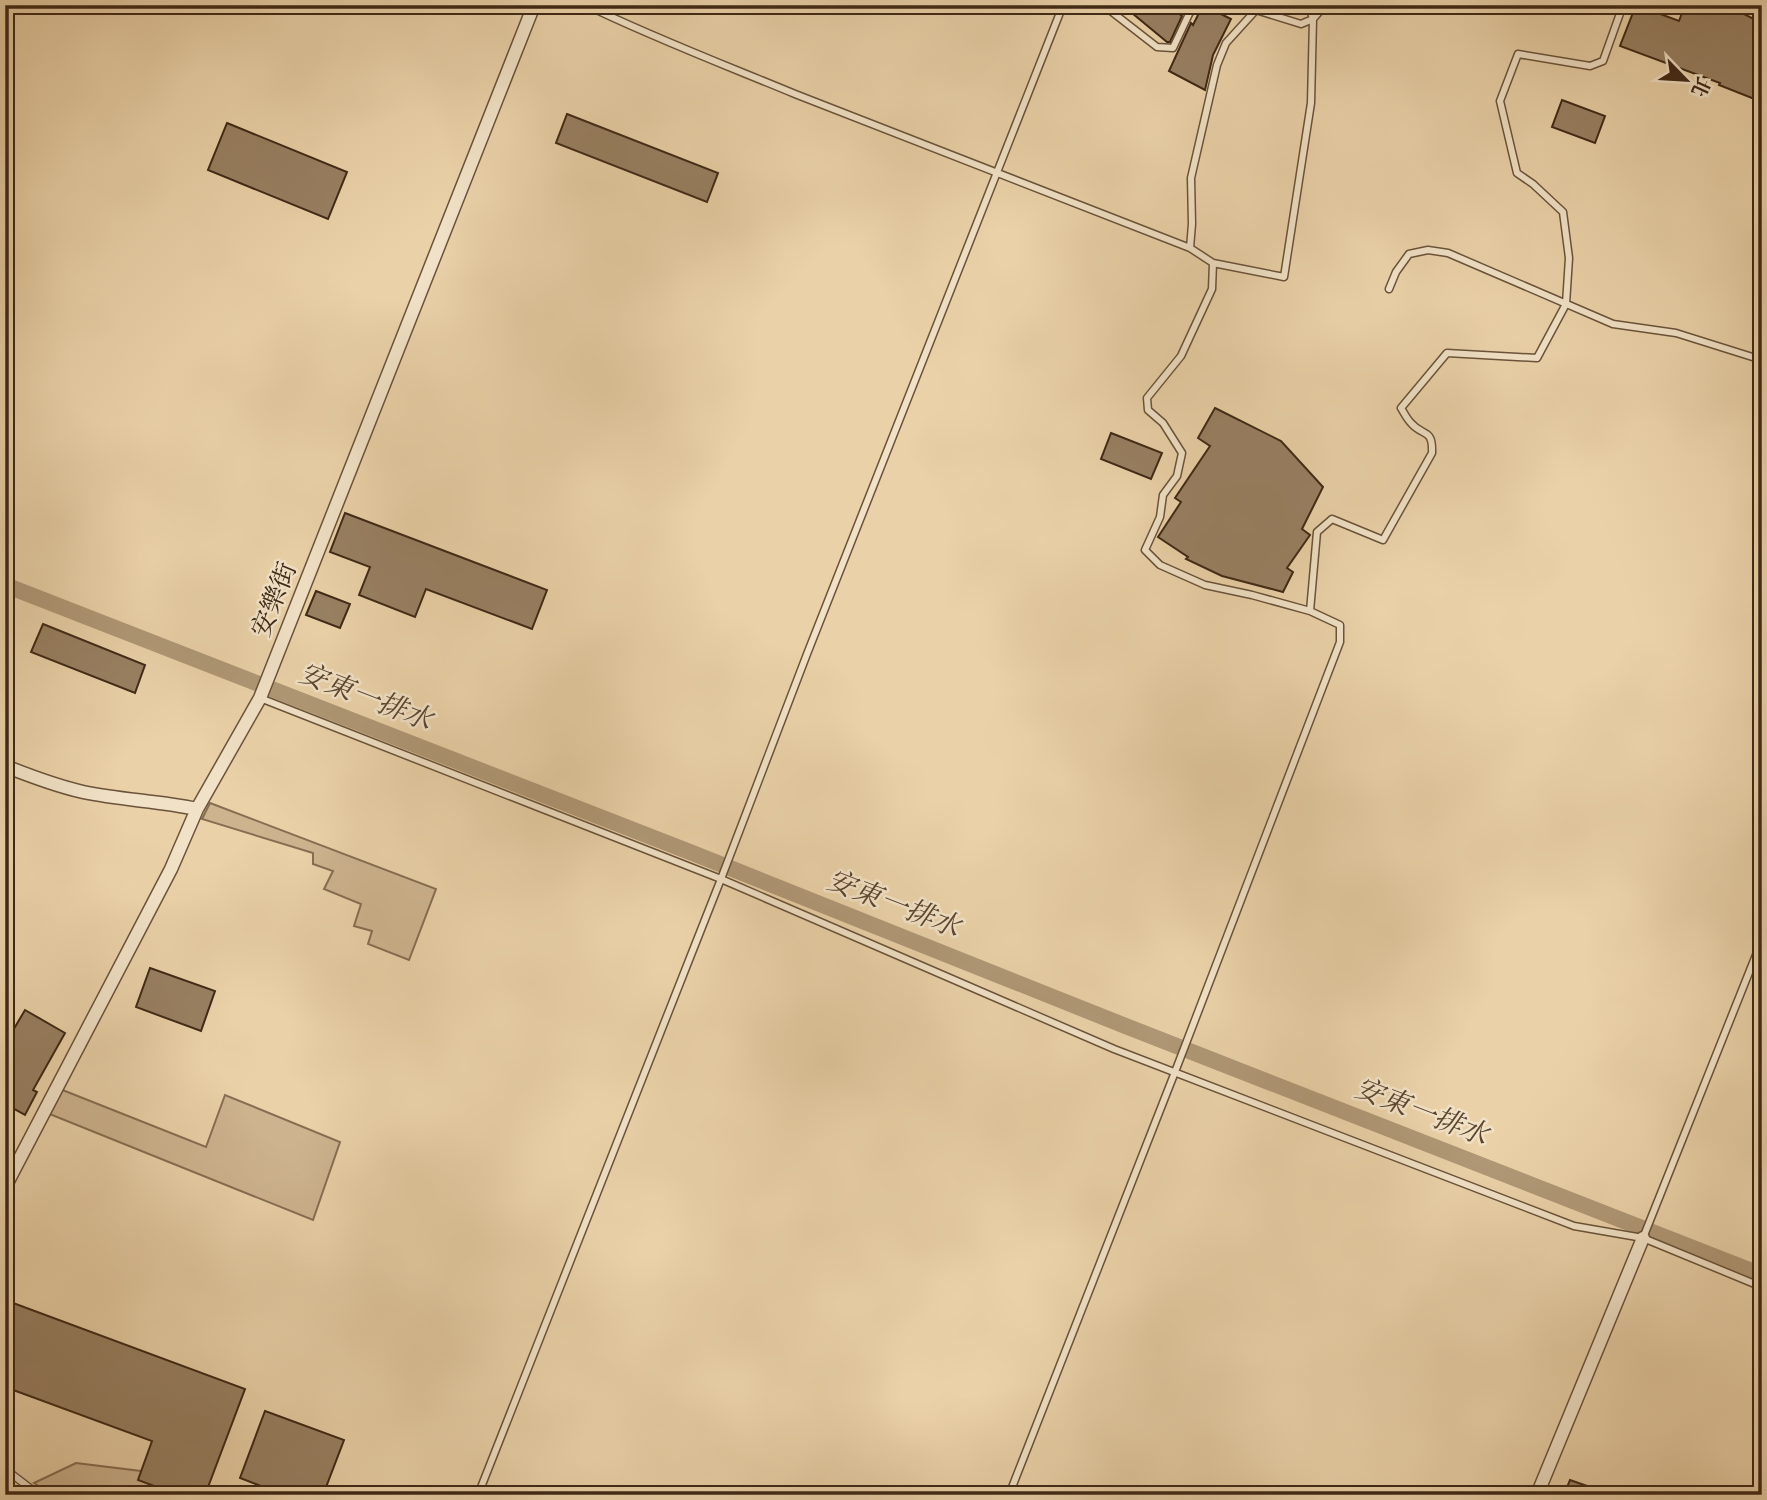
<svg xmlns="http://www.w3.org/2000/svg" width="1767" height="1500" font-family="'IM FELL English','Noto Serif TC',serif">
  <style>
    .green { fill: #cdb48f; stroke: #866e52; stroke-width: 2 }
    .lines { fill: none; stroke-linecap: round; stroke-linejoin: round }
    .canal { stroke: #b09876; stroke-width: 16 }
    .building { fill: #988062; stroke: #3f2916; stroke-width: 2 }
    .service-casing { stroke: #6a533a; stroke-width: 9 }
    .minor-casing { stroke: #6a533a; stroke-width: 15 }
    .tertiary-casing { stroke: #6a533a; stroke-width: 18 }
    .service { stroke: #f1e1c6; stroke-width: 6 }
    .minor { stroke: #f1e1c6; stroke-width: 12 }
    .tertiary { stroke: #f1e1c6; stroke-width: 16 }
    .labels { text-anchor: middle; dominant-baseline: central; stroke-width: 5; stroke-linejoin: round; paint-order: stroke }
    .street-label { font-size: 26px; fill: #3f2916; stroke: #f1e1c6 }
    .water-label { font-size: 28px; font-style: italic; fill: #5b452e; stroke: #f1e1c6 }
  </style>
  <rect width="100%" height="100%" fill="#ead1a8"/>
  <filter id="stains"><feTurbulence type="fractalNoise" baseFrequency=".00286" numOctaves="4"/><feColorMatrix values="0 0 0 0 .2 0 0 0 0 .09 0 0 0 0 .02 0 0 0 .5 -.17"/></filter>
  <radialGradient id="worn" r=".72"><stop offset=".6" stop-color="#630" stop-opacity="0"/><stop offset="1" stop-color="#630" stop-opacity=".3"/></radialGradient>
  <path class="green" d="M 210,803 L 436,889 L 409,960 L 368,944 L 372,931 L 354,926 L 361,904 L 324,889 L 333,871 L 313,864 L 313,853 L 202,819 Z
    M 60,1089 L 206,1147 L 225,1095 L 340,1142 L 313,1220 L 47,1113 Z
    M 76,1463 L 141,1471 L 174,1495 L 52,1495 L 34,1483 Z"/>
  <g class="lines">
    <path class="canal" d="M 5,585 L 695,854 L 1123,1025 L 1762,1275"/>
  </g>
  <path class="building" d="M 1138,5 L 1169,5 L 1182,16 L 1170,42 L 1167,42 L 1132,13 Z
    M 1203,5 L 1231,19 L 1213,55 L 1205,90 L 1169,71 L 1191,23 L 1193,25 Z
    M 1636,5 L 1679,21 L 1685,5 L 1726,5 L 1762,23 L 1762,102 L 1719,85 L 1720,83 L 1620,46 Z
    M 1562,100 L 1605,116 L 1595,143 L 1552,127 Z
    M 567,114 L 718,173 L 707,202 L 556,143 Z
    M 227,123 L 347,172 L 328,219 L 208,170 Z
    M 1215,408 L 1281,441 L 1323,487 L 1302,529 L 1310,535 L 1287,568 L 1293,572 L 1283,592 L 1222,576 L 1186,559 L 1188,557 L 1158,537 L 1181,502 L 1175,498 L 1210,446 L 1198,438 Z
    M 1111,433 L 1162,453 L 1151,479 L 1101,459 Z
    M 345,513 L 547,590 L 532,629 L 426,589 L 415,617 L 359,595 L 370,567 L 330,552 Z
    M 316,591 L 350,604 L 340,628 L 306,615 Z
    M 43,624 L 145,665 L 135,693 L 31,652 Z
    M 150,968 L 215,991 L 201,1031 L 136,1007 Z
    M 25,1010 L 65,1033 L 33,1090 L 37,1092 L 25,1115 L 5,1104 L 5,1044 Z
    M 5,1300 L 245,1389 L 205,1495 L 178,1495 L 138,1480 L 152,1441 L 5,1387 Z
    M 265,1411 L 344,1440 L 323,1495 L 284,1495 L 240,1478 Z
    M 1570,1480 L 1607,1493 L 1607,1495 L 1572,1495 L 1565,1492 Z"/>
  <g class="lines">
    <g class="service-casing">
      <path id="service" d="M 586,5 C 654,38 725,65 795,94 C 926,146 1058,197 1190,248
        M 1103,5 L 1157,47 L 1173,48 L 1189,14 L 1196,5
        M 1240,5 L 1301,24 L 1313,19 L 1325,5
        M 1213,263 L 1284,277 L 1311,103 L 1313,19 L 1309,5
        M 1389,289 L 1396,272 L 1409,254 L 1428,250 L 1448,253 L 1613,324 L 1676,333 L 1762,360
        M 1310,611 L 1317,532 L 1332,519 L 1383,540 L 1432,453 C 1433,428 1423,437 1411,423 C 1407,419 1404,413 1401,408 L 1447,353 L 1537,358 L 1566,304 L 1569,258 L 1563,212 L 1533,184 L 1517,173 L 1500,101 L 1518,54 L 1590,66 L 1603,61 L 1623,5
        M 260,698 L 721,879 L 1114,1049 L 1574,1226 L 1643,1238 L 1762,1287
        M 1643,1238 L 1762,940
        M 5,1469 L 39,1495
        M 478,1495 L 721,879 L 807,654 L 1063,5
        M 1009,1495 L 1175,1072 L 1340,642 L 1340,625 L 1310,611 L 1252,595 L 1205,585 L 1160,565 L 1145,550 L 1160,517 L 1163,495 L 1177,476 L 1182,453 L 1163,423 L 1148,410 L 1147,398 L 1181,356 L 1212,289 L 1213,263 L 1190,248 L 1192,224 L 1191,178 L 1217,65 L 1226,43 L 1256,10"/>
    </g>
    <g class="minor-casing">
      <path id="minor" d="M 5,766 C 30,776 57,786 83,792 C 121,800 160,801 197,809
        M 5,1187 L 171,869 L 197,809 L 260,698 L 534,5
        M 1537,1495 L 1643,1238"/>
    </g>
    <g class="tertiary-casing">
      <path id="tertiary" d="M 1759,5 L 1762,7"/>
    </g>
    <use href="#service" class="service"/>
    <use href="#minor" class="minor"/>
    <use href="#tertiary" class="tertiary"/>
  </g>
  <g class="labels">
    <g class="street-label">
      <text transform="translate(275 600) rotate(-68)">安樂街</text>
    </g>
    <g class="water-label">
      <text transform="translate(365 698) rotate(21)">安東一排水</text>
      <text transform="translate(893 905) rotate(21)">安東一排水</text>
      <text transform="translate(1421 1113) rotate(21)">安東一排水</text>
    </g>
  </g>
  <rect width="1767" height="1500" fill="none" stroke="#ead1a8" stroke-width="28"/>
  <rect x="7" y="7" width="1753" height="1486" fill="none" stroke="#3f2916" stroke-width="3.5"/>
  <rect x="14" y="14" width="1739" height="1472" fill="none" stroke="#3f2916" stroke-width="2"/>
  <g transform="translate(1686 80) rotate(115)" stroke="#f1e1c6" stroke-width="5" paint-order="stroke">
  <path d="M0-5L12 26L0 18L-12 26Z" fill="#3f2916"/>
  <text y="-10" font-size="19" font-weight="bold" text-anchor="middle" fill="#3f2916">北</text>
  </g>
  <rect width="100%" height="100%" filter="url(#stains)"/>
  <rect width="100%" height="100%" fill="url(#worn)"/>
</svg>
